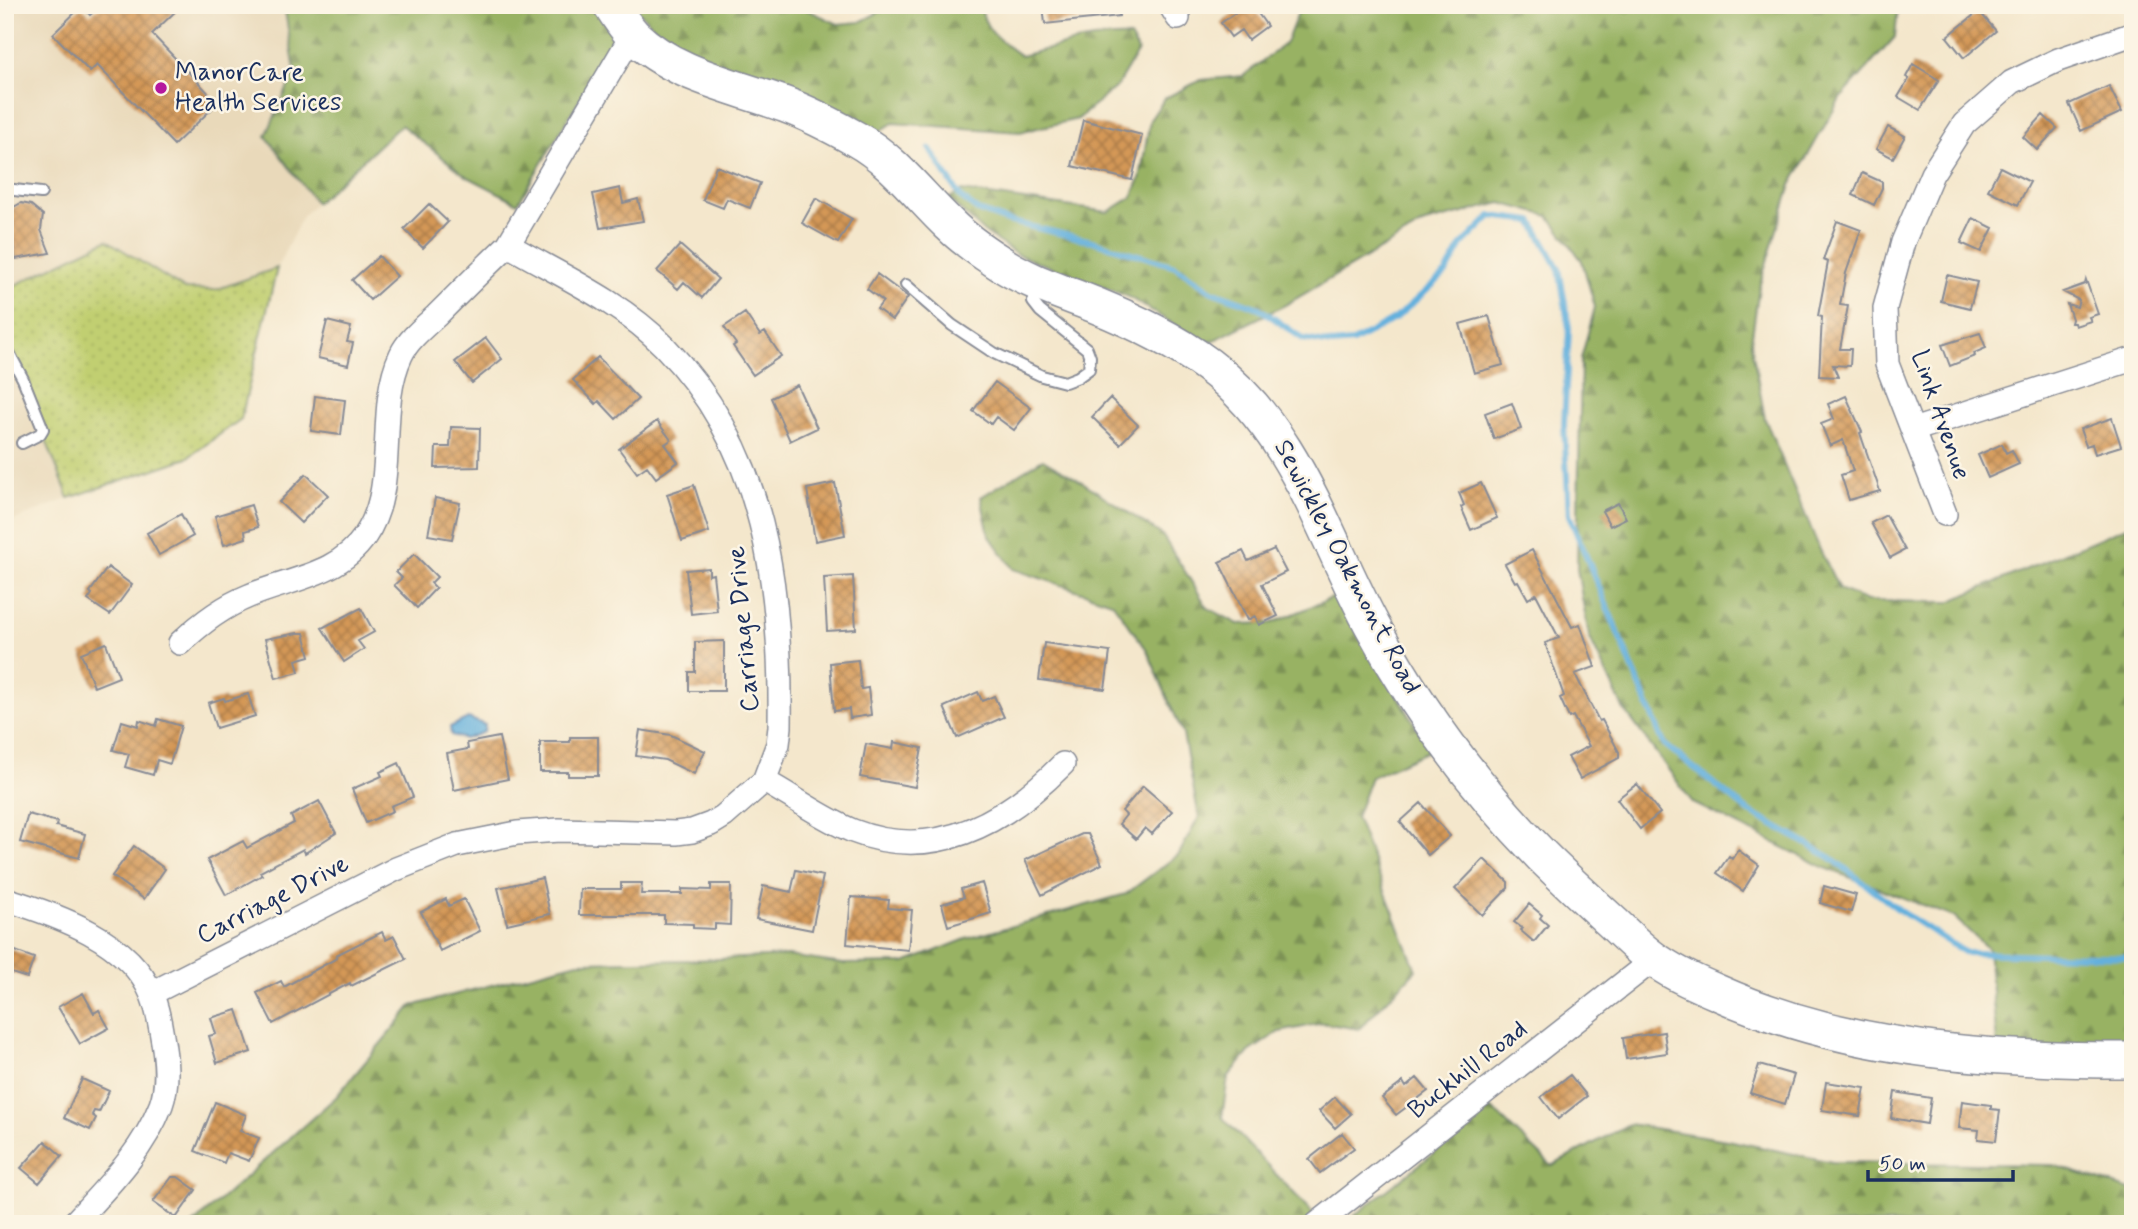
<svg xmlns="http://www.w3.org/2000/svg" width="2138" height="1229" font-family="Mynerve,sans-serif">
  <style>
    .built { fill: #e9d9ba }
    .grass { fill: url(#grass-dots); stroke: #6e7f68; stroke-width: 2 }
    .forest { fill: url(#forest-firs); stroke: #5a7060; stroke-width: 2 }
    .water { fill: #64b0dd; stroke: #40709e; stroke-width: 2 }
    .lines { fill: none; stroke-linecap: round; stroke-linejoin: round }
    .stream { stroke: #64b0dd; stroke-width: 6 }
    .building { fill: url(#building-cross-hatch) }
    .lane-casing { stroke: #888b95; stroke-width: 14 }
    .street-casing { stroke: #888b95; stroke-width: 26 }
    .primary-casing { stroke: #888b95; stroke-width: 38 }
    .lane { stroke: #fff; stroke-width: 10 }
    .street { stroke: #fff; stroke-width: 23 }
    .primary { stroke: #fff; stroke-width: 35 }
    .poi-dot { fill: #b5179e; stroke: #fcf5e5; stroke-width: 2.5 }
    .labels { text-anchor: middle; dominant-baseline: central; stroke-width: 5; stroke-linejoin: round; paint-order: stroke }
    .poi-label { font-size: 26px; fill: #1b2f5e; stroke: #fcf5e5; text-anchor: start }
    .street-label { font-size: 26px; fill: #1b2f5e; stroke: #fcf5e5 }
  </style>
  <defs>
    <pattern id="grass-dots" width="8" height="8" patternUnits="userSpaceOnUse" patternTransform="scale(1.75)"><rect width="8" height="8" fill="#c1cf71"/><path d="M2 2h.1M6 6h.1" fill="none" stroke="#a5b264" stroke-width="1.8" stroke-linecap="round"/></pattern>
    <pattern id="forest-firs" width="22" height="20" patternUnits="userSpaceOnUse" patternTransform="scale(1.75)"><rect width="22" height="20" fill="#98b263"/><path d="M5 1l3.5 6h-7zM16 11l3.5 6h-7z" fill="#7b9155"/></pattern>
    <pattern id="building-cross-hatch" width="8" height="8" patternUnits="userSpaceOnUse" patternTransform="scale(1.75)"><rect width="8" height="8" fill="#d49856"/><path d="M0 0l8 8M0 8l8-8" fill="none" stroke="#ab7c4a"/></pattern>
  </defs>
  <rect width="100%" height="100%" fill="#fcf5e5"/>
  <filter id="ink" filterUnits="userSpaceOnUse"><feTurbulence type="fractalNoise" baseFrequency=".0143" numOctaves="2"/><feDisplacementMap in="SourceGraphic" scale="14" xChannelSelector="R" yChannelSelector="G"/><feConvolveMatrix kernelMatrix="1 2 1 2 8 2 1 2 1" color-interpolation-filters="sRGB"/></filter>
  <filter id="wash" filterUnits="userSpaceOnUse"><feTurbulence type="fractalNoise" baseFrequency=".00686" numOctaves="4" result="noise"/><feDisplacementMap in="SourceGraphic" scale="28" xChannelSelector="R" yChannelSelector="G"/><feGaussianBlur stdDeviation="1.57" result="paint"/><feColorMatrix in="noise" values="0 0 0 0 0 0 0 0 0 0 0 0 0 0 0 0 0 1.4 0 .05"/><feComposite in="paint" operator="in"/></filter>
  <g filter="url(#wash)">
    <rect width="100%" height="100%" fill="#f4e7cc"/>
    <path class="built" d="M 5,5 L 284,5 L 295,71 L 266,136 L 316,203 L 303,215 L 277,268 L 215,290 L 184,289 L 107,240 L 5,290 Z
      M 5,337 L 69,498 L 5,524 Z"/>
    <path class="grass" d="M 107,240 L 184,289 L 215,290 L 277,268 L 241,419 L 187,458 L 69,498 L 5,337 L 5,290 Z"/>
    <path class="forest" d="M 284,5 L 797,5 L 838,24 L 860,22 L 893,5 L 981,5 C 983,31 1002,42 1021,56 C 1056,47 1094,35 1130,37 L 1138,51 L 1117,86 L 1078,119 L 1020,132 L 893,123 L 874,135 L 711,63 L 667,40 L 634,7 L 518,203 L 466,176 L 401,125 L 316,203 L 266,136 L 295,71 Z
      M 1301,5 L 1897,5 L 1898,8 L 1895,37 L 1840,99 L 1791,185 L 1759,287 L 1751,343 L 1765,419 L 1820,550 L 1839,589 L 1867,601 L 1949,602 L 2133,524 L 2133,1060 L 1998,1055 L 1988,949 L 1954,917 L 1823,867 L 1693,803 L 1623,708 L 1589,637 L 1577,569 L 1581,359 L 1595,307 L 1582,261 L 1549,216 L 1501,203 L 1425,223 L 1285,305 L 1206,344 L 1127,296 L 1016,254 L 984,232 L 948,199 L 962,191 L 1108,212 L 1132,197 L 1140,179 L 1150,120 L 1165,98 L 1201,80 L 1243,76 L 1286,43 Z
      M 1043,459 L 1084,483 L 1162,535 L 1208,608 L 1238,624 L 1272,623 L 1339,595 L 1430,750 L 1371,777 L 1356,817 L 1416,970 L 1359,1029 L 1323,1023 L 1279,1032 L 1249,1052 L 1228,1077 L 1222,1117 L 1323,1224 L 193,1224 L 336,1097 L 412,1006 L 578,962 L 693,960 L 788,956 L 843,964 L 905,963 L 966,939 L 1126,894 L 1179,854 L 1199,817 L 1183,734 L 1147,650 L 1112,602 L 1013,569 L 989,535 L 981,497 Z
      M 1491,1108 L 1552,1166 L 1629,1124 L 1727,1140 L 1832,1162 L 2053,1165 L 2133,1191 L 2133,1224 L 1344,1224 Z"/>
    <path class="water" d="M 468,718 L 485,725 L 484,732 L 465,739 L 451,735 L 450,727 Z"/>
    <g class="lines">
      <path class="stream" d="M 930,149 L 961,198 L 979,211 L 1007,221 L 1092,241 L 1175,266 L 1212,291 L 1259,308 L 1303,339 L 1332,344 L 1353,342 L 1396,318 L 1446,273 L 1462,245 L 1491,216 L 1532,221 L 1559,269 L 1569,328 L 1564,425 L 1569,515 L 1664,744 L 1748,811 L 1830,857 L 1902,912 L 1966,953 L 2133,957"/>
    </g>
    <g id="blocks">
      <path class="building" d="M 101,5 L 182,5 L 152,34 L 218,103 L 174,145 L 97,65 L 90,72 L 53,34 L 82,6 L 90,15 Z
        M 1043,5 L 1118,5 L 1119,16 L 1045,24 Z
        M 1246,5 L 1252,5 L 1267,26 L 1248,40 L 1241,30 L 1231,37 L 1221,23 Z
        M 1979,11 L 1996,31 L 1964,58 L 1947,37 Z
        M 1913,64 L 1939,80 L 1920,110 L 1898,97 L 1909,79 L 1906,77 Z
        M 2109,86 L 2122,112 L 2081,131 L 2069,104 Z
        M 2043,115 L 2057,128 L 2037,150 L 2023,137 Z
        M 1083,120 L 1142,135 L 1132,180 L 1072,166 Z
        M 1888,127 L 1905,136 L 1893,158 L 1876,149 Z
        M 716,166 L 760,183 L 750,208 L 727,199 L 723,208 L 703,200 Z
        M 2000,167 L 2030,182 L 2018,205 L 1988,190 Z
        M 1862,173 L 1882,182 L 1882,188 L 1874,205 L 1853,195 Z
        M 620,188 L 623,203 L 638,199 L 643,221 L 600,228 L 593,194 Z
        M 816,198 L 852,219 L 838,243 L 802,223 Z
        M 21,203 L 31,205 L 43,215 L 41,230 L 50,253 L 15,259 L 12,231 L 7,219 L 12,208 Z
        M 429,204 L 448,222 L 423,248 L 404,229 Z
        M 1973,218 L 1993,228 L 1981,252 L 1961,243 Z
        M 1837,221 L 1861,230 L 1846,273 L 1840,305 L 1848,306 L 1840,349 L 1851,349 L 1850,366 L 1833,365 L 1838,377 L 1819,376 L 1822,317 L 1818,316 L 1828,262 L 1823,260 Z
        M 680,245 L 718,279 L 702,298 L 684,282 L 678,289 L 657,271 Z
        M 379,256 L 397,276 L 370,300 L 352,280 Z
        M 877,274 L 908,297 L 892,320 L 877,309 L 883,301 L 867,289 Z
        M 1947,275 L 1977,282 L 1970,308 L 1941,301 Z
        M 2086,280 L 2098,314 L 2089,317 L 2091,321 L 2075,326 L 2074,323 L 2071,323 L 2072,319 L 2067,304 L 2077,307 L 2079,300 L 2063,292 L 2085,284 Z
        M 745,313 L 760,335 L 765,332 L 781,356 L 753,375 L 733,346 L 736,344 L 724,327 Z
        M 1489,316 L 1503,365 L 1474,373 L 1460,324 Z
        M 327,321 L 351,327 L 347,342 L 353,343 L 348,365 L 318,358 Z
        M 1980,333 L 1986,348 L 1974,353 L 1975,356 L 1950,366 L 1942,345 Z
        M 486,338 L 502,359 L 472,383 L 455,362 Z
        M 598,357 L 638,399 L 616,419 L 599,401 L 596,404 L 573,380 Z
        M 995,382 L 1031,408 L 1014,430 L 996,417 L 991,424 L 973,411 Z
        M 797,385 L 817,428 L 790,441 L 771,398 Z
        M 315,396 L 345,400 L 341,435 L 311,431 Z
        M 1846,396 L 1862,432 L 1860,433 L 1880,491 L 1849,500 L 1841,475 L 1853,471 L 1843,440 L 1830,446 L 1821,424 L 1834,419 L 1828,404 Z
        M 1110,398 L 1138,425 L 1120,444 L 1092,417 Z
        M 1512,403 L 1521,429 L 1494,439 L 1485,413 Z
        M 2112,418 L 2121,446 L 2095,454 L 2092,444 L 2086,446 L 2080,429 Z
        M 657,421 L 671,440 L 665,444 L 678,462 L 656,478 L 647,466 L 637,473 L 619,449 Z
        M 451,427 L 480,428 L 479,467 L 435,468 L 436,447 L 450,447 Z
        M 2002,444 L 2006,453 L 2012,450 L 2019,464 L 1988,478 L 1978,455 Z
        M 306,474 L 328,495 L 301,523 L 279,502 Z
        M 835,483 L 845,535 L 815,541 L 807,489 Z
        M 1481,483 L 1497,518 L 1471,530 L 1461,507 L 1464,505 L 1459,493 Z
        M 694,485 L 709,532 L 682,541 L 667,494 Z
        M 435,498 L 460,503 L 452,539 L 428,535 Z
        M 1618,503 L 1626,518 L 1610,526 L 1602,511 Z
        M 251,505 L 258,527 L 245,531 L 246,538 L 224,545 L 215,516 Z
        M 181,514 L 193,536 L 159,555 L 147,533 Z
        M 1886,515 L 1905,550 L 1890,558 L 1871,523 Z
        M 1274,549 L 1286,572 L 1262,584 L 1278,616 L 1259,625 L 1255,616 L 1248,620 L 1219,562 L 1243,551 L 1248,561 Z
        M 1532,550 L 1572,627 L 1580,624 L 1595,667 L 1575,674 L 1599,721 L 1602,720 L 1619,752 L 1619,758 L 1580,779 L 1568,757 L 1589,746 L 1573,716 L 1569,718 L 1560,698 L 1564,696 L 1545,643 L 1559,638 L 1536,594 L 1528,599 L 1518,581 L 1515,582 L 1505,564 Z
        M 414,554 L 437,577 L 431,583 L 436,588 L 417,608 L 394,585 L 402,578 L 396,572 Z
        M 108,567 L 132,585 L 110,615 L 88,600 L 92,594 L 90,592 Z
        M 709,568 L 709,575 L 713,574 L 717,611 L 691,614 L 686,570 Z
        M 853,576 L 856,629 L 827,631 L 824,578 Z
        M 361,608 L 374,632 L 358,641 L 364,649 L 344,662 L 322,628 Z
        M 298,633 L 304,633 L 310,656 L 296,660 L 299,672 L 276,678 L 265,639 Z
        M 724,641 L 724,691 L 689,691 L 689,672 L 695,672 L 695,642 Z
        M 106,643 L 119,677 L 94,687 L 81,653 Z
        M 1044,643 L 1110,652 L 1105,689 L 1039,680 Z
        M 858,660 L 861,689 L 868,688 L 871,715 L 850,718 L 849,709 L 834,711 L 830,663 Z
        M 978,692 L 982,701 L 994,696 L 1004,717 L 957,738 L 944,707 Z
        M 248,694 L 255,716 L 216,728 L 208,703 L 224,698 L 225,701 Z
        M 158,719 L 181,726 L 170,764 L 157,760 L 153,775 L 125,767 L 129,754 L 113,750 L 122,721 L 138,726 L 139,720 L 156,726 Z
        M 640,730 L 671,735 L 705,751 L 694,774 L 665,760 L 636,756 Z
        M 499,737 L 508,779 L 454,790 L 447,753 L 468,749 L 467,743 Z
        M 570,737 L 598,737 L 598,776 L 568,776 L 568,772 L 540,772 L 540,742 L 570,742 Z
        M 894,742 L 922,748 L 915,787 L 860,777 L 866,744 L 893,749 Z
        M 399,763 L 413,797 L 391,806 L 393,811 L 366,823 L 352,789 L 382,776 L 380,772 Z
        M 1637,784 L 1660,813 L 1640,829 L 1617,799 Z
        M 1143,786 L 1172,811 L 1152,834 L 1145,828 L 1136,839 L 1119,824 L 1126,815 L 1122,811 Z
        M 319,801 L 336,833 L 305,853 L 303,849 L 260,872 L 262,875 L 226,895 L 207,860 L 243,841 L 247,848 L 294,823 L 291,816 Z
        M 1421,803 L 1450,836 L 1428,855 L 1400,822 Z
        M 28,814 L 57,822 L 56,826 L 85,834 L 79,858 L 20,842 Z
        M 1082,834 L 1088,834 L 1102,864 L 1042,895 L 1025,860 Z
        M 134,846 L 165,869 L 144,899 L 112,876 Z
        M 1738,850 L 1759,865 L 1743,891 L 1717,873 L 1729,856 L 1732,859 Z
        M 1484,859 L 1508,882 L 1508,888 L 1482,915 L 1455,889 Z
        M 796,870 L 823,876 L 812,930 L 756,919 L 763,886 L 791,892 Z
        M 542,878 L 550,914 L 507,924 L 498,888 Z
        M 621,883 L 642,883 L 641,894 L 682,894 L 682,889 L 711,890 L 711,884 L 731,884 L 730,925 L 715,924 L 715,929 L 693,928 L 693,924 L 664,923 L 664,915 L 579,915 L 580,889 L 621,889 Z
        M 982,883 L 991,913 L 948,926 L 942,904 L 964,897 L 961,889 Z
        M 1824,886 L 1856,895 L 1851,912 L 1820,903 Z
        M 851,897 L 889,900 L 888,908 L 912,910 L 908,950 L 847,944 Z
        M 446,899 L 449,906 L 464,899 L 480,931 L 440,951 L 421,912 Z
        M 1529,904 L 1542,915 L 1540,918 L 1548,925 L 1534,942 L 1520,930 L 1522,928 L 1514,922 Z
        M 382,932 L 386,940 L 394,936 L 406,959 L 351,986 L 350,983 L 273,1024 L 257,993 L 281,981 L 284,987 L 337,958 L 336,955 Z
        M 5,947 L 34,958 L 27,978 L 5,971 Z
        M 83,993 L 94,1013 L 99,1010 L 109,1028 L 80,1044 L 58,1007 Z
        M 237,1010 L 251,1052 L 217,1063 L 209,1036 L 216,1034 L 211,1018 Z
        M 1664,1032 L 1667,1053 L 1626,1059 L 1623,1038 Z
        M 1759,1065 L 1794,1075 L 1785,1104 L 1750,1093 Z
        M 1570,1075 L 1587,1096 L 1558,1119 L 1541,1097 Z
        M 1417,1078 L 1428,1091 L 1396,1115 L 1382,1098 L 1403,1082 L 1406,1087 Z
        M 82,1079 L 109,1091 L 99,1112 L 94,1111 L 92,1115 L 96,1118 L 90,1130 L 64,1118 Z
        M 1826,1082 L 1865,1088 L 1860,1116 L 1822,1110 Z
        M 1895,1092 L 1931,1098 L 1927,1124 L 1891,1118 Z
        M 1335,1097 L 1351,1114 L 1335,1128 L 1319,1111 Z
        M 1962,1101 L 1991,1105 L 1991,1109 L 2000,1110 L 1996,1141 L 1978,1139 L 1979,1130 L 1959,1128 Z
        M 215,1102 L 246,1115 L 240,1131 L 259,1138 L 249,1161 L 228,1153 L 224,1163 L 195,1151 Z
        M 1342,1133 L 1354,1148 L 1320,1173 L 1309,1159 Z
        M 45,1141 L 62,1156 L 39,1183 L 21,1168 Z
        M 172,1177 L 178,1177 L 196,1190 L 176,1218 L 153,1202 Z"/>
    </g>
  </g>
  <g filter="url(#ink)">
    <use href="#blocks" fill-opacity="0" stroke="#888b95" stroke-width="2"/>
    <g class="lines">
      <g class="lane-casing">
        <path id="lane" d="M 5,189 L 41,193
          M 906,285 L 952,325 L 994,353 L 1042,376 L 1065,382 L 1078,377 L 1089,369 L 1090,357 L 1087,349 L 1040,311 L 1033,302 L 1037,289
          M 5,345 L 23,379 L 43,429 L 40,434 L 22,443"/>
      </g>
      <g class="street-casing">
        <path id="street" d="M 1170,5 L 1178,18
          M 1913,430 L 2133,359
          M 1945,514 L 1887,364 L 1885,308 L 1903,242 L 1932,174 L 1964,124 L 2012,82 L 2058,60 L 2133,34
          M 180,643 C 201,623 222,607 249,596 C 289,579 339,575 365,536 C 400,485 375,410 401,355 C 408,340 424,327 436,316 C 460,292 484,268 508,245
          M 764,781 C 794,797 821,818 853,831 C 935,863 1006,822 1063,764
          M 5,899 C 57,915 130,940 152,995 C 157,1008 160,1023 162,1036 C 166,1058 169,1083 161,1105 C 143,1152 106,1188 73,1224
          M 152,993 L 396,869 L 457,845 L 517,833 L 559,830 L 676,833 L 692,831 L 711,824 L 724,816 L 764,781 L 778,744 L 780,727 C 782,587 766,451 664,346 C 621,302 560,275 508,245 L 632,35
          M 1317,1224 L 1653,960"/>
      </g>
      <g class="primary-casing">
        <path id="primary" d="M 611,5 C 618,16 625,27 634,36 C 674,75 736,86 786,105 C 810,114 833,126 856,139 C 894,160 919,196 950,225 C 964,239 980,250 997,261 C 1026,281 1062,292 1095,305 C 1134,321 1173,339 1208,365 C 1296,430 1323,535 1373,627 C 1418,711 1476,788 1542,856 C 1565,879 1589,901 1613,923 C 1628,937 1642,952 1658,962 C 1677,975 1698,984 1719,993 C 1849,1051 1992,1060 2133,1060"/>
      </g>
      <use href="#lane" class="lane"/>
      <use href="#street" class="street"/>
      <use href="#primary" class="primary"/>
    </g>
  </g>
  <circle class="poi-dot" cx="161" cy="88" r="7"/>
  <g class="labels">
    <g class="poi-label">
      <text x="175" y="73">ManorCare<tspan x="175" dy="30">Health Services</tspan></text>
    </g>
    <g class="street-label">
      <text transform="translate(1940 415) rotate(71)">Link Avenue</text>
      <text transform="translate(1347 567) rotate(62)">Sewickley Oakmont Road</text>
      <text transform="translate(744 629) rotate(-95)">Carriage Drive</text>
      <text transform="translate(273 900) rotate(-27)">Carriage Drive</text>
      <text transform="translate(1468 1070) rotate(-38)">Buckhill Road</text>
    </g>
  </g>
  <rect width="2138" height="1229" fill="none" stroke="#fcf5e5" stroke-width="28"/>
  <path d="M1868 1170v10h145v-10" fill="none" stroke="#1b2f5e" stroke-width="3.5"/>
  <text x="1879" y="1170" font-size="21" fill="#1b2f5e" stroke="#fcf5e5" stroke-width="5" paint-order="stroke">50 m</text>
</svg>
